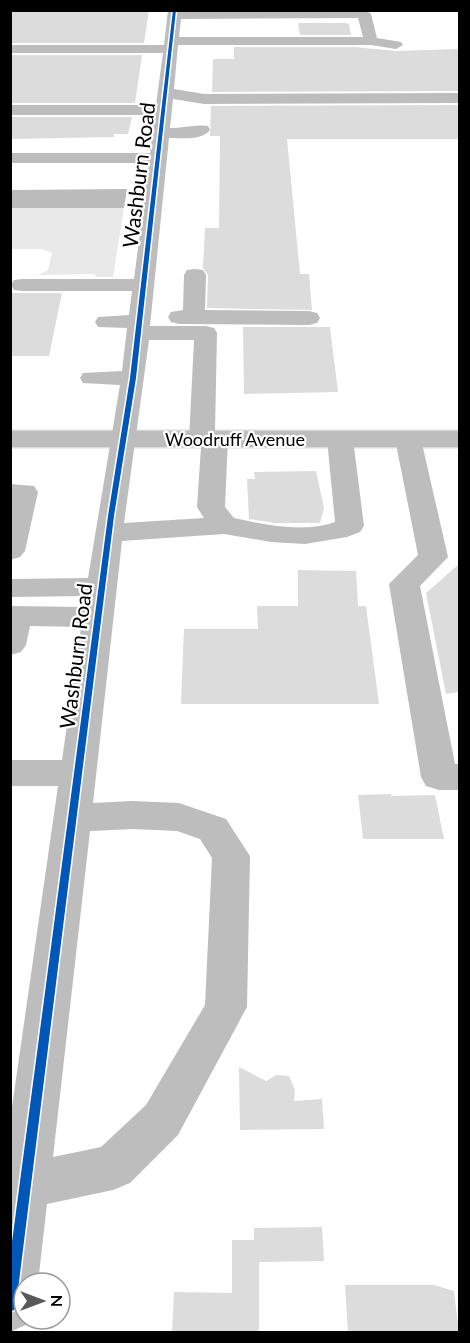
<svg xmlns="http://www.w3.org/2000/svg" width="470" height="1343" font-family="Lato,sans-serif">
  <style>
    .green { fill: #e9e9e9 }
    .water { fill: #bbb }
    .building { fill: #dcdcdc }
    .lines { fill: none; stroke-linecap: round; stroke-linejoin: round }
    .major-casing { stroke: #dbdbdb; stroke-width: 3 }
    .minor { fill: #bdbdbd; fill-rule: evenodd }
    .major { fill: #bdbdbd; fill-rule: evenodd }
    .cycleway-casing { stroke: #fff; stroke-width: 3 }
    .cycleway { fill: #0057b8; fill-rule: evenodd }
    .labels { text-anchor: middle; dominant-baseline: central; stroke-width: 4.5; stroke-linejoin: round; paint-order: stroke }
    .far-street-label { font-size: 18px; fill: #000; stroke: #fff }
    .street-label { font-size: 21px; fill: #000; stroke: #fff }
  </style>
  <rect width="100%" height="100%" fill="#fff"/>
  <path class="green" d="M 10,208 L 124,208 L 113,277 L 95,277 L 95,274 L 38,275 L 48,270 L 52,253 L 42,249 L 11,249 Z"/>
  <path class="water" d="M 127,189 L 124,208 L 11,208 L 11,190 Z"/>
  <path class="building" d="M 10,10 L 149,10 L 144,43 L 10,43 Z
    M 298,23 L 345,23 L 349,24 L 351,35 L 300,35 Z
    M 234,47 L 354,47 L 396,51 L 459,49 L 459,91 L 212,92 L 213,59 L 234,59 Z
    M 10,55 L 142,55 L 135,103 L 10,103 Z
    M 459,105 L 459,139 L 287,139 L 300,274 L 309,274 L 312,310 L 207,308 L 208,275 L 203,268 L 205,228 L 219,228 L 220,136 L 210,136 L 211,106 Z
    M 10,117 L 132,117 L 128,134 L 114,134 L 114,137 L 10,139 Z
    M 10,293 L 62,293 L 49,356 L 10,356 Z
    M 243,327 L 330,327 L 338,392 L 244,394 Z
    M 316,471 L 324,508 L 320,523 L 275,523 L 249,519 L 247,479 L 255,479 L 254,472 Z
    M 459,564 L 459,692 L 446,694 L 426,593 Z
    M 298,570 L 356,571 L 358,606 L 366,606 L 379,704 L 181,704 L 184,629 L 258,629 L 257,606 L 298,606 Z
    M 391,794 L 391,796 L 435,795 L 444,839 L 363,839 L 358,795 Z
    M 239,1067 L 266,1081 L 276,1075 L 289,1076 L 295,1090 L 294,1101 L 322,1099 L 324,1129 L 240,1130 Z
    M 322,1227 L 324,1261 L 259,1262 L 259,1332 L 172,1332 L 174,1292 L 232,1293 L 232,1240 L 254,1240 L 254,1228 Z
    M 345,1285 L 434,1285 L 454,1291 L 459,1332 L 348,1332 Z"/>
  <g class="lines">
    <g class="major-casing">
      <path id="major" d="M 10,431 L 460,431 L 460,447 L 10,447 Z"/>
    </g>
    <path class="minor" d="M 168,10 L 366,10 L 371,14 L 377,38 L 401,42 L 403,45 L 396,49 L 371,45 L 178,45 L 174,89 L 204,94 L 460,93 L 460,103 L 204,104 L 173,99 L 170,128 C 181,128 200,124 208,126 L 210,130 C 201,141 183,138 169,138 L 150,326 L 206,326 L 214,328 L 217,333 L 215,431 L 224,433 L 228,439 L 225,507 L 234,518 C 265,525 305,533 335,522 L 327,439 L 331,433 L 340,431 L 349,433 L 353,439 L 364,526 L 360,532 L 347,537 L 305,544 L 271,542 L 224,534 L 122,541 L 93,803 L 133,801 L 179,803 L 226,819 L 250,856 L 247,1007 L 178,1135 L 130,1183 L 113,1190 L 47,1204 L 38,1283 L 24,1283 L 24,1319 L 31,1319 L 28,1324 L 10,1332 L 10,1121 L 58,786 L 10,786 L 10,760 L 62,760 L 81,627 L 30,626 L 26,645 L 21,652 L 10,655 L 10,606 L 84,607 L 85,596 L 10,597 L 10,579 L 88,578 L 120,385 L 83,383 L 80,378 L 83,373 L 122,371 L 127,328 L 98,327 L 95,322 L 98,317 L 129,315 L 132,291 L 22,291 L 14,290 L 11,285 L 14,280 L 22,279 L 134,279 L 149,163 L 10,163 L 10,153 L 150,153 L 155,115 L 10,115 L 10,105 L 156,105 L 163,53 L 10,53 L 10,45 L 164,45 ZM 358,18 L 363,37 L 179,37 L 181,19 ZM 149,340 L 194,340 L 189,439 L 193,445 L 201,447 L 197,507 L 204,518 L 124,523 ZM 133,829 L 177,831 L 200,839 L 212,858 L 205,1005 L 146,1105 L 101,1147 L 53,1157 L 90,831 Z
      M 195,269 L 203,270 L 206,275 L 205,310 L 309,311 L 317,313 L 320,318 L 317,323 L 309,325 L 179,324 L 171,322 L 168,317 L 171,312 L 183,310 L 184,275 L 187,270 Z
      M 408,431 L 417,433 L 421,439 L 448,557 L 420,586 L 455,764 L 460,764 L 460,790 L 439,790 L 426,786 L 421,777 L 389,584 L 418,555 L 395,439 L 399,433 Z
      M 10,484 L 34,486 L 38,492 L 25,551 L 20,557 L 10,560 Z"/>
    <use href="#major" class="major"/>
    <g class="cycleway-casing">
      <path id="cycleway" d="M 173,10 L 176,10 L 136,378 L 114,516 L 16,1306 L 14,1310 L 10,1312 L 10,1257 L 108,516 L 130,378 Z"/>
    </g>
    <use href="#cycleway" class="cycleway"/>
  </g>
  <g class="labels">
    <g class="far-street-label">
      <text x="235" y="439">Woodruff Avenue</text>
    </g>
    <g class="street-label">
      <text transform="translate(138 175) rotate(-83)">Washburn Road</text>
      <text transform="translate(75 656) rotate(-83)">Washburn Road</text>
    </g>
  </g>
  <rect width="470" height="1343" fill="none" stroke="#000000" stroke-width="24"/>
  <g transform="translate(42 1301) rotate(90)"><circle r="28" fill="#ffffff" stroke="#999999" stroke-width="1.5"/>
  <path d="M0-4.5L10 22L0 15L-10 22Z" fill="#595959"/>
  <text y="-9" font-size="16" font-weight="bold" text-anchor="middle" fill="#000000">N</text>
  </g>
</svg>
